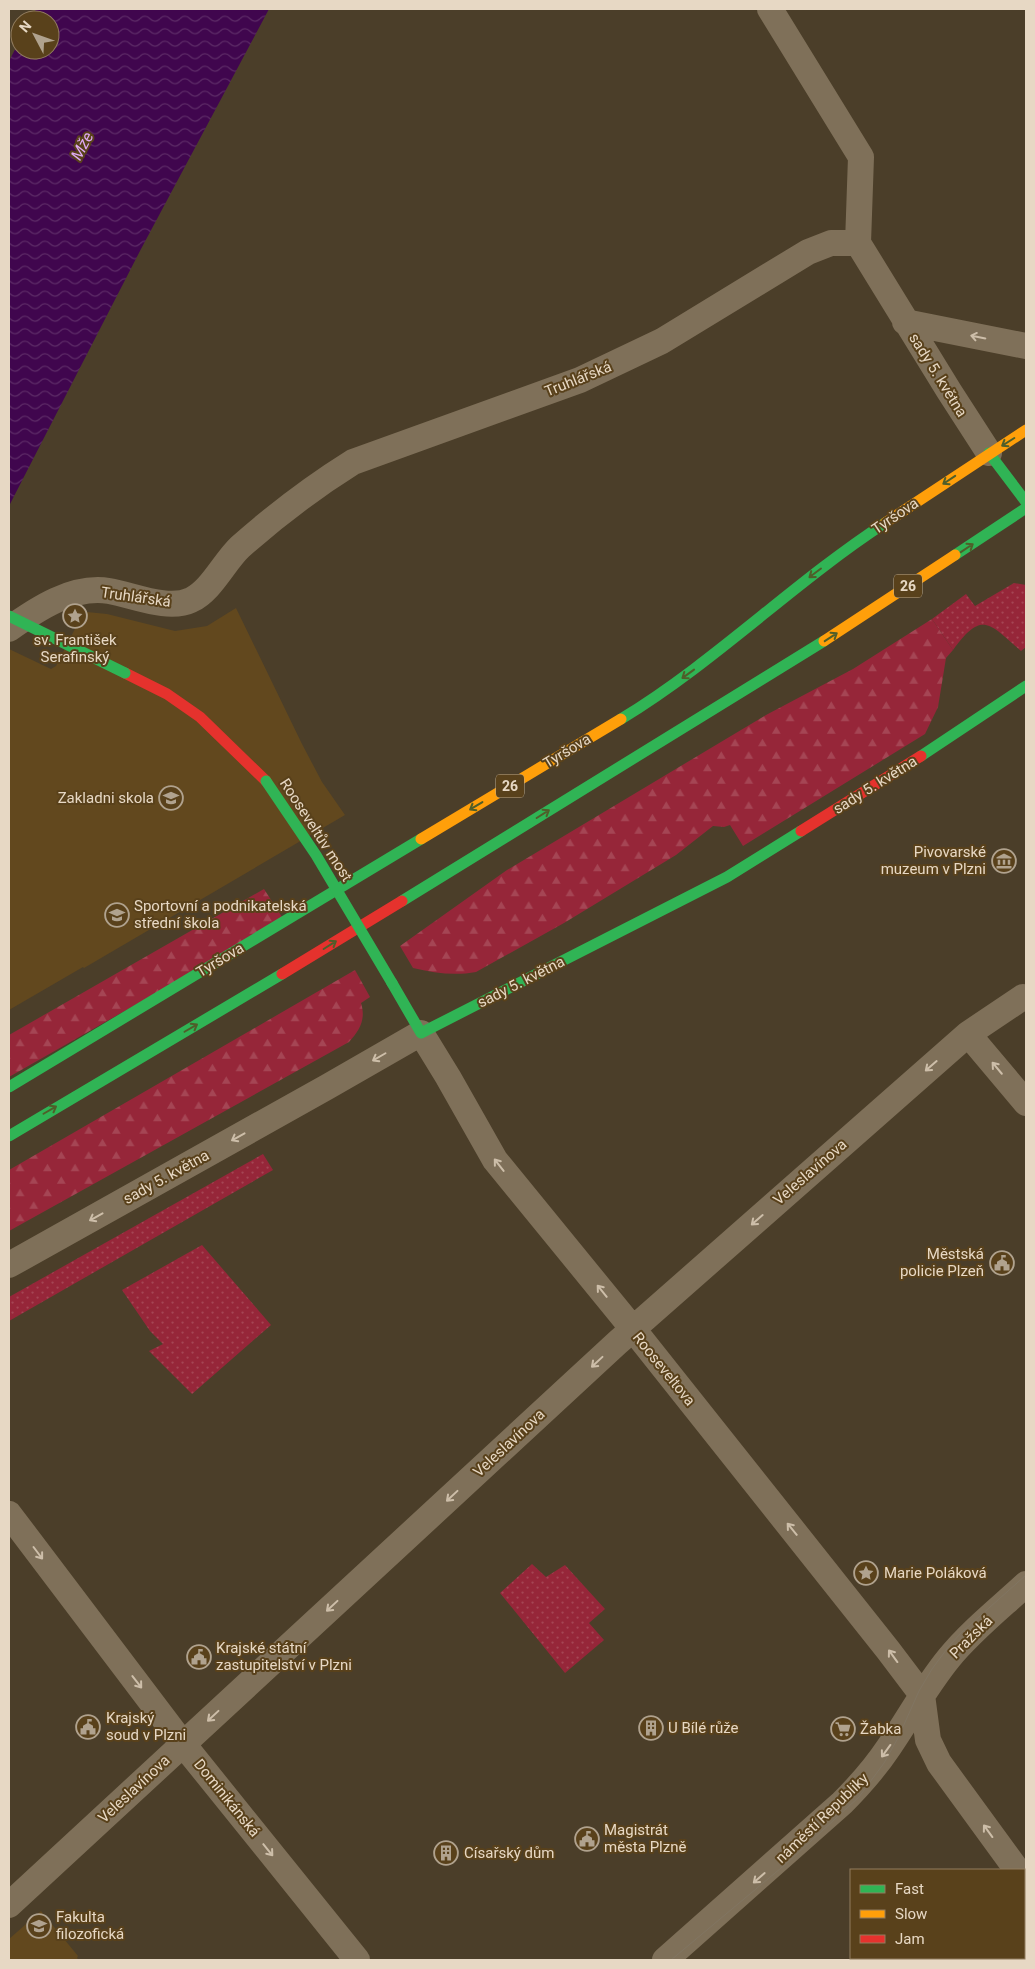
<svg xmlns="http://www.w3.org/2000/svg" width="1035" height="1969" font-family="Roboto,sans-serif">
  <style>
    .built { fill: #62481e }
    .grass { fill: url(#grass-dots) }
    .forest { fill: url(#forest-firs) }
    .water { fill: url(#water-waves) }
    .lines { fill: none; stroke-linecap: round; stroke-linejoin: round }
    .street { stroke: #7f7059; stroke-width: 26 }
    .fast { stroke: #30b455; stroke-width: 11 }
    .slow { stroke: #ff9f0a; stroke-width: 11 }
    .jam { stroke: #e5322d; stroke-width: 11 }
    .tram { stroke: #817562; stroke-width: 1 }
    .fast-bridge { stroke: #30b455; stroke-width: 11 }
    .oneway { stroke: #cdbea9 }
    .oneway2 { stroke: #4f5e2a }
    .labels { text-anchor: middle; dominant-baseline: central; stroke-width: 4; stroke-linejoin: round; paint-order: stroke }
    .shield { fill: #59411b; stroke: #bcab91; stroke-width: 1 }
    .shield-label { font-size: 14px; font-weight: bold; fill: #e7d8c4 }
    .street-label { font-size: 15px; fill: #e7d8c4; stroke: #59411b }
    .poi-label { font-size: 15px; fill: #e7d8c4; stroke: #59411b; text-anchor: start }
    .water-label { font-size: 16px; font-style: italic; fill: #dfaaf5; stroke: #59411b }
  </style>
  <defs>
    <pattern id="grass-dots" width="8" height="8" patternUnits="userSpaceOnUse" patternTransform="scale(1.25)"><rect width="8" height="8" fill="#962639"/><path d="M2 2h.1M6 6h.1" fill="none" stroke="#a54554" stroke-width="1.8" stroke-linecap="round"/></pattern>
    <pattern id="forest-firs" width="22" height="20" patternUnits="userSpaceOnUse" patternTransform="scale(1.25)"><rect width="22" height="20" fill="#962639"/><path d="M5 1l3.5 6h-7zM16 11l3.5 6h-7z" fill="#a54554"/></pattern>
    <pattern id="water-waves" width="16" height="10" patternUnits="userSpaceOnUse" patternTransform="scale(1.25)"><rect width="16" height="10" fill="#40064e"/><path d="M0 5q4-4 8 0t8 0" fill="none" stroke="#5c2a66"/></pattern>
  </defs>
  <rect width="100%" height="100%" fill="#4b3e29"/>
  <path class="built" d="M 236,608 L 302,744 L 322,782 L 345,815 L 84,968 L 83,967 L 9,1010 L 9,649 L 51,669 L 56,666 L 80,619 L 80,613 L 77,611 L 107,614 L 175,631 L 207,626 Z
    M 41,1911 L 78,1956 L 77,1958 L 79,1960 L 9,1960 L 9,1939 Z"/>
  <path class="grass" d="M 1014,583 L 1026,585 L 1026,647 L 1021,651 C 989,623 982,610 953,650 L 932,619 L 966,594 L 975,606 Z
    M 263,1154 L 273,1170 L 9,1321 L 9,1297 Z
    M 202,1245 L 271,1325 L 192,1394 L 149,1351 L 163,1344 L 150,1331 L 122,1290 Z
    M 532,1564 L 546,1577 L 565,1565 L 605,1609 L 589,1623 L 604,1640 L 565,1673 L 500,1593 Z"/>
  <path class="forest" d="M 932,619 L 953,650 L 946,658 L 938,707 L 925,734 L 743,846 L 730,825 L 724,827 L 713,826 L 676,855 L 564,923 L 476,972 C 455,976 434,973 413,968 L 400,946 L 507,870 L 766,715 L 853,669 Z
    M 264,889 L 284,920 L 9,1077 L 9,1035 Z
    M 355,970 L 370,997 L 361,1003 C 366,1019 360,1030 349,1042 L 9,1231 L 9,1170 Z"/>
  <path class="water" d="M 36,9 L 269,9 L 141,249 L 9,506 L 9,61 L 20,40 L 20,50 L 50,50 L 50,20 L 30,20 Z"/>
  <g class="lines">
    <path class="street" d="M 770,9 L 861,157 L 858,243
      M 858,243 L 949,391 L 989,453
      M 905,322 L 1026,346
      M 9,629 C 37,609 73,585 109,591 C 133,595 168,611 191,600 C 211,591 224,562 240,547 C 275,516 313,487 353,462 L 580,380 L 662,341 L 808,252 L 831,243 L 858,243
      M 968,1034 L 1026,1103
      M 9,1265 L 327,1087 L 421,1033 L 448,1077 L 495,1160 L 633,1329 L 888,1650 L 919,1691 L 922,1695 L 928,1740 L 939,1763 L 1017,1870
      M 9,1514 L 183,1744 L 357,1960
      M 9,1905 L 617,1343 L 968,1034 L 1023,997
      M 665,1960 L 842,1803 C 859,1786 875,1768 889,1747 C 909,1718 926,1686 949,1658 C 971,1631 1000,1608 1026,1584"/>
    <path class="fast" d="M 989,453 L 1026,502
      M 955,555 L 1026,508
      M 621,719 C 715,662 793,583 885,523
      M 921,756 L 1026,686
      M 402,901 L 824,641
      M 392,983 L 421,1033 L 727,877 L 801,831
      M 9,1087 L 421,839
      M 9,1136 L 282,974"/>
    <path class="slow" d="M 885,523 L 1026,430
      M 824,641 L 955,555
      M 421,839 L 621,719"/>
    <path class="jam" d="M 125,673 L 167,694 L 200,717 L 266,781
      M 801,831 L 921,756
      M 282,974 L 402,901"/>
    <path class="tram" d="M 671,1960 L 787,1863 L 859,1797 L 884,1763 L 898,1738 L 919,1691 L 932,1669 L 949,1646 L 962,1632 L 1026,1575"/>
    <path class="fast-bridge" d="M 9,616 L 125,673
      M 266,781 L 316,855 L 392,983"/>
  </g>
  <defs><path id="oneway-shaft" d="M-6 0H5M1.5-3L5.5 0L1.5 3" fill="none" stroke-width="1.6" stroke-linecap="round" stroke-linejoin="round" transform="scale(1.25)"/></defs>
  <g class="oneway">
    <use href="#oneway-shaft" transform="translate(978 337) rotate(-169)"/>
    <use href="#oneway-shaft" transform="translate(379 1057) rotate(150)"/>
    <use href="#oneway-shaft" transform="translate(931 1066) rotate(139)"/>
    <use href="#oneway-shaft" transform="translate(997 1068) rotate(-130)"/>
    <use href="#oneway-shaft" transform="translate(238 1137) rotate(151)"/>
    <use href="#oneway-shaft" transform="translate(499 1165) rotate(-128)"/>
    <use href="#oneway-shaft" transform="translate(96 1217) rotate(151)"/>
    <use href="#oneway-shaft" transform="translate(757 1220) rotate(139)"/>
    <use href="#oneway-shaft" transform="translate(602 1291) rotate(-129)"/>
    <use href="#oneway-shaft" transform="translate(597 1362) rotate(137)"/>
    <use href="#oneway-shaft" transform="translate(452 1496) rotate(137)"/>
    <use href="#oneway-shaft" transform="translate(792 1529) rotate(-129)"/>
    <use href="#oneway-shaft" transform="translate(38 1553) rotate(53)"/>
    <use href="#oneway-shaft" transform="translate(332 1606) rotate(137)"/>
    <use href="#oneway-shaft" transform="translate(893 1656) rotate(-126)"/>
    <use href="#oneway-shaft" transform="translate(137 1682) rotate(52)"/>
    <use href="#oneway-shaft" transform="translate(213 1716) rotate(137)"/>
    <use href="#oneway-shaft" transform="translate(886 1751) rotate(126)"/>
    <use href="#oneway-shaft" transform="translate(988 1831) rotate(-126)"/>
    <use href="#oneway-shaft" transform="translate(268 1850) rotate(51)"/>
    <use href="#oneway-shaft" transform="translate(759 1878) rotate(139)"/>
  </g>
  <g class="oneway2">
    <use href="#oneway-shaft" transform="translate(1008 442) rotate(148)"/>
    <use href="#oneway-shaft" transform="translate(949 480) rotate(146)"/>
    <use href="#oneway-shaft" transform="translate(967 548) rotate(-34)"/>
    <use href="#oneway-shaft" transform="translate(815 573) rotate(143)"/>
    <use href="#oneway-shaft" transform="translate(831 637) rotate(-33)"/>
    <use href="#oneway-shaft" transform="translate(688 674) rotate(144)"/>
    <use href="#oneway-shaft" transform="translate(476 806) rotate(149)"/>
    <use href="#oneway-shaft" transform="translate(543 814) rotate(-32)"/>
    <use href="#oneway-shaft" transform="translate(330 945) rotate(-32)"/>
    <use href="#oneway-shaft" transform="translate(191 1028) rotate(-30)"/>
    <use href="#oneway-shaft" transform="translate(50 1110) rotate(-30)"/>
  </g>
  <defs>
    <g id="sight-ring" transform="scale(1.25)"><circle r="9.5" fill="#59411b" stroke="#b0a28e" stroke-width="1.5"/><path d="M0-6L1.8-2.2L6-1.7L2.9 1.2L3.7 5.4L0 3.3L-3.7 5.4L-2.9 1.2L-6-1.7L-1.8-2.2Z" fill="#b0a28e"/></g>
    <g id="school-ring" transform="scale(1.25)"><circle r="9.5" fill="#59411b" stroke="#b0a28e" stroke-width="1.5"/><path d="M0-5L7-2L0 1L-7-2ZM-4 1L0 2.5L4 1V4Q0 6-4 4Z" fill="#b0a28e"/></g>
    <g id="museum-ring" transform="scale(1.25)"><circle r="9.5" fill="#59411b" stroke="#b0a28e" stroke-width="1.5"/><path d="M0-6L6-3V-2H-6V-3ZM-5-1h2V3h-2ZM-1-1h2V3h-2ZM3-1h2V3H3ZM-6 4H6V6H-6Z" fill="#b0a28e"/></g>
    <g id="civic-ring" transform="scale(1.25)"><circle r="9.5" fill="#59411b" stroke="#b0a28e" stroke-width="1.5"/><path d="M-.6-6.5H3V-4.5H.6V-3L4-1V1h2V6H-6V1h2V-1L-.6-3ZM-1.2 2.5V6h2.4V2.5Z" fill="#b0a28e"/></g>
    <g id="building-ring" transform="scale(1.25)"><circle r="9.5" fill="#59411b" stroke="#b0a28e" stroke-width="1.5"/><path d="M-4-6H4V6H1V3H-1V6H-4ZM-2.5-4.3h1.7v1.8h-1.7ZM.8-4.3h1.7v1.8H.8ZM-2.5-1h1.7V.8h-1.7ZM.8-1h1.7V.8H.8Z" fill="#b0a28e"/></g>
    <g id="supermarket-ring" transform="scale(1.25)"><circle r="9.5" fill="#59411b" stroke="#b0a28e" stroke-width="1.5"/><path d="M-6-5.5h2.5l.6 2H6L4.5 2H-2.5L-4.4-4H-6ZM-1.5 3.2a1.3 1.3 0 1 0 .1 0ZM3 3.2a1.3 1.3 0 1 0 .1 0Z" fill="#b0a28e"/></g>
    <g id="university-ring" transform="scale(1.25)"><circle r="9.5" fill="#59411b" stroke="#b0a28e" stroke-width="1.5"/><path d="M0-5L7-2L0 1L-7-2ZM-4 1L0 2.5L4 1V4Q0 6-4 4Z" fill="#b0a28e"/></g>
  </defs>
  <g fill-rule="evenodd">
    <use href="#sight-ring" x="75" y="616"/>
    <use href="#school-ring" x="171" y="798"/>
    <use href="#museum-ring" x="1004" y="861"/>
    <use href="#school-ring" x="117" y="915"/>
    <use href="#civic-ring" x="1002" y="1263"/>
    <use href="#sight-ring" x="866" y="1573"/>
    <use href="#civic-ring" x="199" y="1657"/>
    <use href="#civic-ring" x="88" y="1727"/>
    <use href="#building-ring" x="651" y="1728"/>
    <use href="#supermarket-ring" x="843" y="1729"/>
    <use href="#civic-ring" x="587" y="1839"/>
    <use href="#building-ring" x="446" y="1853"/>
    <use href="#university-ring" x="39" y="1926"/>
  </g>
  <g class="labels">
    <g class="shield">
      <rect x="894" y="574.5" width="28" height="23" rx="4"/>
      <rect x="496" y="774.5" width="28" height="23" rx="4"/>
    </g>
    <g class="shield-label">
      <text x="908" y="586">26</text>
      <text x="510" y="786">26</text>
    </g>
    <g class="street-label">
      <text transform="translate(938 375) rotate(58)">sady 5. května</text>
      <text transform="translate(578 379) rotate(-22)">Truhlářská</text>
      <text transform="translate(895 516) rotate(-34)">Tyršova</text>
      <text transform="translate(136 597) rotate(8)">Truhlářská</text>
      <text transform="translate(567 751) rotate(-31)">Tyršova</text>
      <text transform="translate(875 785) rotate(-32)">sady 5. května</text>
      <text transform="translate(316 830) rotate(57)">Rooseveltův most</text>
      <text transform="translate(220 960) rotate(-31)">Tyršova</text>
      <text transform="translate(521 982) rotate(-27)">sady 5. května</text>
      <text transform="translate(810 1172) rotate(-41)">Veleslavínova</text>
      <text transform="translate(166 1177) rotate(-29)">sady 5. května</text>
      <text transform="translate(664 1369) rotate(51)">Rooseveltova</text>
      <text transform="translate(509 1443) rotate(-43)">Veleslavínova</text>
      <text transform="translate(971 1637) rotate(-45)">Pražská</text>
      <text transform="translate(134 1789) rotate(-43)">Veleslavínova</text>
      <text transform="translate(227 1798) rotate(51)">Dominikánská</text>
      <text transform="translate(822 1818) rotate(-44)">náměstí Republiky</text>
    </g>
    <g class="poi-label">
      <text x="75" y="640" text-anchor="middle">sv. František<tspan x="75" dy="17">Serafinský</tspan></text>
      <text x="154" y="798" text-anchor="end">Zakladni skola</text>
      <text x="986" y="852" text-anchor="end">Pivovarské<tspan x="986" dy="17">muzeum v Plzni</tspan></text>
      <text x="134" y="906">Sportovní a podnikatelská<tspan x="134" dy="17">střední škola</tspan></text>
      <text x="984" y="1254" text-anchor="end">Městská<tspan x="984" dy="17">policie Plzeň</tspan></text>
      <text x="884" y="1573">Marie Poláková</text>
      <text x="216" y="1648">Krajské státní<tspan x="216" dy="17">zastupitelství v Plzni</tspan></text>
      <text x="106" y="1718">Krajský<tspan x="106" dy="17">soud v Plzni</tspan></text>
      <text x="668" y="1728">U Bílé růže</text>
      <text x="860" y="1729">Žabka</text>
      <text x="604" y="1830">Magistrát<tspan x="604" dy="17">města Plzně</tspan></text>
      <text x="464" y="1853">Císařský dům</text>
      <text x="56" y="1917">Fakulta<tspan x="56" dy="17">filozofická</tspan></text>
    </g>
    <g class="water-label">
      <text transform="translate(82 146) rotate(-62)">Mže</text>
    </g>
  </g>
  <rect width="1035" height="1969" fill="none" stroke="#e7d8c4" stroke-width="20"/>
  <rect x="850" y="1869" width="175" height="90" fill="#59411b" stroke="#927d5f"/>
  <rect x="860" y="1885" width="25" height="8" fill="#30b455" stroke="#927d5f"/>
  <text x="895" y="1894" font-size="15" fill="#e7d8c4">Fast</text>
  <rect x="860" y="1910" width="25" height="8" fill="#ff9f0a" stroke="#927d5f"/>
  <text x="895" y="1919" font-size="15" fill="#e7d8c4">Slow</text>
  <rect x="860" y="1935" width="25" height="8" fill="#e5322d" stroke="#927d5f"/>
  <text x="895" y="1944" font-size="15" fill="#e7d8c4">Jam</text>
  <g transform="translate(35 35) rotate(311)"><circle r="24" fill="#59411b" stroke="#927d5f"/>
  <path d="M0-4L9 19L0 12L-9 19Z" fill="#b0a28e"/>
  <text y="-8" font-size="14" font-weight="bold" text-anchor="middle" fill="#e7d8c4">N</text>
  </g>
</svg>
